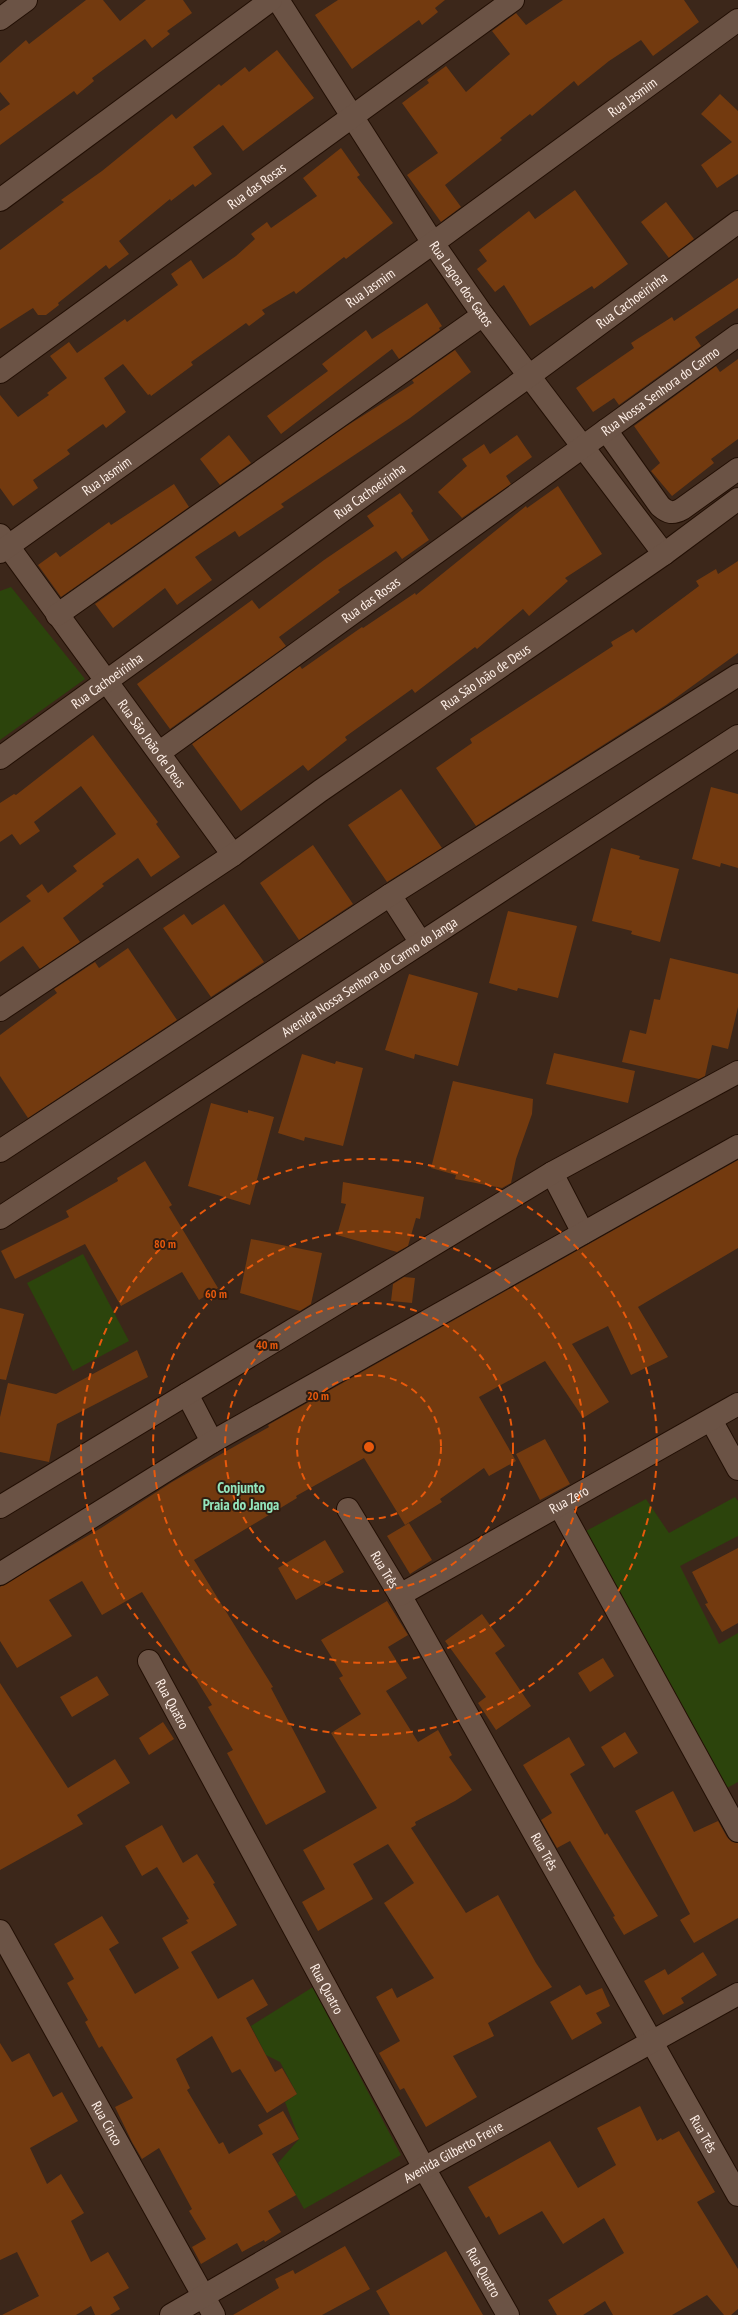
<svg xmlns="http://www.w3.org/2000/svg" width="738" height="2315" font-family="'PT Sans Narrow',sans-serif">
  <style>
    .green { fill: #2c440c }
    .building { fill: #733a0f }
    .lines { fill: none; stroke-linecap: round; stroke-linejoin: round }
    .minor-casing { stroke: #220f04; stroke-width: 24 }
    .minor { stroke: #6b5345; stroke-width: 22 }
    .ring { fill: none; stroke: #e8590c; stroke-width: 2; stroke-dasharray: 7 5 }
    .labels { text-anchor: middle; dominant-baseline: central; stroke-width: 4; stroke-linejoin: round; paint-order: stroke }
    .street-label { font-size: 14px; fill: #fff0e8; stroke: #311d10 }
    .neighbourhood-label { font-size: 15px; font-weight: bold; fill: #93e5bc; stroke: #311d10 }
    .centre { fill: #e8590c; stroke: #311d10; stroke-width: 2 }
    .ring-label { font-size: 12px; text-anchor: middle; font-weight: bold; fill: #e8590c; stroke: #311d10; stroke-width: 4; stroke-linejoin: round; paint-order: stroke }
  </style>
  <rect width="100%" height="100%" fill="#3c271a"/>
  <path class="green" d="M 11,587 L 85,679 L 0,740 L 0,591 Z
    M 83,1254 L 129,1341 L 73,1371 L 27,1283 Z
    M 735,1497 L 738,1501 L 738,1536 L 680,1566 L 719,1644 L 738,1633 L 738,1782 L 727,1788 L 586,1531 L 646,1499 L 669,1533 Z
    M 313,1987 L 401,2155 L 304,2209 L 278,2163 L 299,2139 L 285,2102 L 297,2094 L 280,2062 L 266,2055 L 251,2026 Z"/>
  <path class="building" d="M 86,0 L 103,0 L 120,21 L 146,0 L 183,0 L 192,13 L 167,31 L 170,34 L 152,48 L 145,39 L 92,78 L 94,81 L 77,95 L 74,91 L 0,145 L 0,111 L 10,104 L 0,92 L 0,63 L 26,40 L 29,44 Z
    M 338,0 L 445,0 L 435,8 L 438,12 L 422,25 L 419,20 L 352,69 L 315,15 Z
    M 563,0 L 684,0 L 699,22 L 653,56 L 641,40 L 609,61 L 578,86 L 574,81 L 532,116 L 530,114 L 500,138 L 502,140 L 445,185 L 461,207 L 441,222 L 407,175 L 438,153 L 402,103 L 429,83 L 427,80 L 446,66 L 466,92 L 510,54 L 492,31 L 516,13 L 526,25 Z
    M 277,50 L 314,98 L 243,151 L 223,125 L 193,147 L 212,174 L 195,187 L 193,184 L 171,201 L 170,199 L 119,241 L 129,254 L 109,269 L 106,265 L 58,303 L 59,305 L 46,315 L 38,315 L 33,308 L 0,329 L 0,250 L 64,202 L 61,200 L 102,171 L 172,114 L 176,119 L 219,84 L 221,86 L 245,67 L 249,72 Z
    M 720,94 L 738,111 L 738,174 L 717,188 L 701,165 L 732,142 L 701,114 Z
    M 341,148 L 360,175 L 357,177 L 393,223 L 346,259 L 344,257 L 296,294 L 294,291 L 262,310 L 265,314 L 249,326 L 246,323 L 191,362 L 193,365 L 151,396 L 150,394 L 148,395 L 123,364 L 104,378 L 126,412 L 106,428 L 103,424 L 67,450 L 70,454 L 33,480 L 38,488 L 13,506 L 0,488 L 0,395 L 18,417 L 49,395 L 47,393 L 67,378 L 50,356 L 69,342 L 77,353 L 125,319 L 127,322 L 178,285 L 171,274 L 191,260 L 203,279 L 236,256 L 255,239 L 251,234 L 267,222 L 271,228 L 317,196 L 303,178 Z
    M 575,190 L 628,264 L 594,289 L 592,286 L 530,326 L 504,285 L 495,292 L 477,269 L 487,261 L 479,250 L 529,211 L 535,219 Z
    M 666,202 L 694,239 L 669,258 L 641,222 Z
    M 738,278 L 738,308 L 695,337 L 701,346 L 619,405 L 614,398 L 593,412 L 576,388 L 634,348 L 631,343 L 672,317 L 674,321 Z
    M 427,303 L 442,326 L 439,328 L 440,330 L 399,359 L 392,349 L 281,434 L 267,416 L 328,371 L 322,364 L 366,330 L 372,339 Z
    M 455,350 L 471,372 L 410,418 L 281,504 L 284,507 L 239,537 L 235,531 L 195,557 L 212,580 L 177,605 L 165,588 L 113,628 L 95,604 L 345,427 L 414,383 L 412,380 Z
    M 738,359 L 738,439 L 711,459 L 714,463 L 672,496 L 651,471 L 660,463 L 634,426 L 716,366 L 720,372 Z
    M 229,435 L 251,463 L 220,485 L 200,459 Z
    M 517,435 L 532,457 L 506,476 L 511,484 L 462,518 L 438,492 L 467,466 L 462,459 L 484,444 L 490,454 Z
    M 174,484 L 189,507 L 61,597 L 38,565 L 56,552 L 60,557 L 109,522 L 111,525 Z
    M 558,486 L 602,554 L 565,578 L 568,581 L 529,616 L 523,609 L 477,649 L 475,647 L 415,693 L 412,689 L 345,737 L 347,740 L 308,771 L 303,765 L 241,811 L 192,744 L 300,666 L 302,669 L 362,627 L 363,628 L 415,593 L 416,595 L 526,506 L 527,508 Z
    M 400,493 L 413,511 L 411,513 L 429,540 L 402,559 L 396,551 L 338,590 L 340,592 L 279,637 L 286,646 L 170,729 L 137,684 L 252,600 L 259,609 L 324,560 L 374,526 L 367,516 Z
    M 738,561 L 738,653 L 666,705 L 476,826 L 436,768 L 472,743 L 470,739 L 613,646 L 611,642 L 633,629 L 636,633 L 699,586 L 696,581 L 716,569 L 718,574 Z
    M 93,735 L 158,822 L 156,824 L 180,857 L 151,877 L 138,858 L 102,884 L 104,886 L 63,918 L 80,942 L 40,969 L 23,946 L 0,962 L 0,923 L 31,901 L 26,896 L 42,884 L 48,893 L 77,871 L 73,866 L 116,834 L 81,786 L 34,822 L 40,831 L 20,845 L 12,834 L 0,842 L 0,803 L 14,794 L 16,795 Z
    M 711,787 L 738,794 L 738,868 L 721,863 L 720,867 L 692,859 Z
    M 401,789 L 442,848 L 387,882 L 348,825 Z
    M 313,845 L 353,904 L 299,940 L 260,883 Z
    M 611,848 L 640,856 L 639,859 L 679,869 L 660,942 L 631,934 L 632,931 L 592,921 Z
    M 224,904 L 264,962 L 211,997 L 163,928 L 184,914 L 192,925 Z
    M 508,911 L 577,926 L 558,998 L 518,988 L 517,991 L 489,983 Z
    M 128,948 L 177,1020 L 28,1118 L 0,1076 L 0,1035 L 57,993 L 54,989 L 95,962 L 99,968 Z
    M 670,958 L 738,974 L 738,1007 L 728,1049 L 712,1045 L 705,1076 L 699,1079 L 622,1062 L 630,1030 L 646,1034 L 654,999 L 660,1000 Z
    M 409,974 L 478,993 L 458,1066 L 415,1054 L 414,1059 L 385,1050 Z
    M 554,1053 L 635,1071 L 628,1103 L 546,1084 Z
    M 302,1054 L 335,1064 L 336,1061 L 363,1068 L 343,1146 L 305,1137 L 304,1141 L 278,1133 Z
    M 453,1081 L 533,1099 L 532,1114 L 516,1159 L 511,1183 L 502,1188 L 455,1179 L 456,1175 L 431,1168 Z
    M 211,1103 L 248,1113 L 248,1110 L 274,1117 L 250,1205 L 188,1186 Z
    M 738,1160 L 738,1248 L 638,1307 L 668,1357 L 631,1375 L 608,1326 L 572,1344 L 609,1402 L 583,1418 L 545,1361 L 479,1397 L 516,1461 L 489,1476 L 484,1468 L 440,1499 L 442,1502 L 405,1525 L 364,1458 L 296,1496 L 297,1498 L 194,1560 L 273,1687 L 271,1688 L 326,1792 L 266,1825 L 227,1753 L 233,1750 L 208,1707 L 212,1705 L 142,1592 L 102,1615 L 82,1581 L 49,1600 L 72,1636 L 17,1668 L 0,1641 L 0,1587 L 101,1528 L 172,1482 L 269,1427 L 268,1425 Z
    M 145,1161 L 172,1205 L 169,1207 L 218,1288 L 199,1300 L 182,1272 L 121,1306 L 85,1244 L 15,1279 L 1,1251 L 69,1217 L 66,1211 L 118,1181 L 117,1178 Z
    M 343,1182 L 424,1197 L 420,1219 L 416,1218 L 408,1246 L 397,1252 L 337,1235 L 346,1204 L 341,1203 Z
    M 251,1239 L 322,1253 L 311,1304 L 300,1311 L 240,1293 Z
    M 404,1277 L 415,1278 L 412,1303 L 391,1301 L 393,1284 Z
    M 0,1308 L 24,1314 L 6,1380 L 0,1379 Z
    M 137,1350 L 148,1377 L 57,1424 L 49,1462 L 0,1452 L 0,1417 L 8,1383 L 56,1394 Z
    M 545,1439 L 570,1484 L 540,1500 L 516,1454 Z
    M 409,1523 L 432,1560 L 410,1574 L 387,1536 Z
    M 325,1540 L 344,1572 L 296,1600 L 278,1568 Z
    M 738,1548 L 738,1623 L 722,1632 L 705,1604 L 708,1603 L 692,1572 Z
    M 387,1601 L 408,1635 L 388,1647 L 407,1678 L 386,1691 L 418,1742 L 438,1730 L 452,1755 L 449,1757 L 472,1790 L 455,1801 L 415,1822 L 416,1825 L 411,1828 L 466,1913 L 498,1895 L 536,1963 L 552,1987 L 488,2023 L 494,2036 L 453,2056 L 477,2097 L 426,2127 L 404,2088 L 400,2090 L 379,2053 L 400,2041 L 376,1997 L 392,1988 L 397,1998 L 434,1978 L 384,1903 L 414,1883 L 388,1844 L 353,1864 L 373,1899 L 318,1931 L 302,1902 L 325,1889 L 303,1850 L 377,1808 L 331,1733 L 361,1714 L 339,1678 L 343,1676 L 321,1640 Z
    M 482,1614 L 505,1646 L 495,1653 L 531,1706 L 496,1730 L 478,1703 L 486,1697 L 445,1641 Z
    M 603,1658 L 614,1676 L 590,1692 L 578,1673 Z
    M 97,1676 L 109,1695 L 72,1717 L 60,1697 Z
    M 0,1683 L 68,1788 L 115,1759 L 130,1783 L 77,1815 L 83,1824 L 0,1870 Z
    M 163,1722 L 174,1739 L 149,1755 L 139,1738 Z
    M 625,1732 L 638,1753 L 614,1768 L 601,1747 Z
    M 569,1737 L 585,1765 L 570,1774 L 605,1835 L 607,1833 L 658,1916 L 624,1935 L 613,1917 L 615,1916 L 570,1841 L 557,1848 L 541,1820 L 552,1813 L 523,1765 Z
    M 673,1791 L 694,1832 L 718,1821 L 727,1837 L 732,1842 L 738,1843 L 738,1918 L 694,1943 L 680,1920 L 690,1914 L 635,1811 Z
    M 162,1825 L 183,1863 L 197,1854 L 215,1883 L 213,1884 L 237,1925 L 191,1952 L 218,1999 L 253,1979 L 268,2005 L 246,2018 L 275,2072 L 282,2068 L 297,2094 L 267,2113 L 240,2069 L 232,2073 L 212,2036 L 176,2059 L 190,2088 L 187,2090 L 219,2144 L 223,2142 L 229,2154 L 263,2134 L 258,2125 L 283,2111 L 299,2139 L 272,2154 L 296,2195 L 268,2211 L 281,2232 L 265,2242 L 264,2240 L 242,2252 L 237,2243 L 201,2264 L 192,2247 L 206,2239 L 189,2211 L 192,2209 L 159,2148 L 142,2159 L 132,2142 L 115,2107 L 133,2098 L 102,2046 L 99,2048 L 85,2022 L 88,2020 L 67,1983 L 74,1979 L 54,1944 L 102,1916 L 119,1943 L 109,1949 L 135,1994 L 179,1968 L 162,1938 L 188,1923 L 186,1920 L 189,1919 L 157,1867 L 142,1876 L 125,1846 Z
    M 703,1952 L 717,1975 L 681,1998 L 684,2003 L 663,2015 L 644,1981 L 665,1969 L 668,1975 Z
    M 580,1985 L 586,1995 L 602,1988 L 610,2006 L 596,2013 L 602,2023 L 572,2040 L 550,2002 Z
    M 0,2043 L 12,2062 L 29,2053 L 53,2097 L 62,2092 L 78,2121 L 30,2148 L 47,2184 L 61,2174 L 84,2213 L 71,2221 L 91,2262 L 108,2252 L 129,2288 L 113,2297 L 120,2309 L 110,2315 L 95,2315 L 91,2306 L 76,2315 L 2,2315 L 39,2296 L 17,2252 L 0,2260 Z
    M 640,2106 L 657,2141 L 661,2138 L 662,2140 L 679,2131 L 715,2192 L 697,2202 L 738,2269 L 738,2309 L 731,2315 L 724,2315 L 707,2295 L 672,2315 L 613,2315 L 605,2301 L 583,2315 L 557,2315 L 548,2300 L 624,2253 L 604,2218 L 563,2244 L 542,2211 L 499,2235 L 489,2216 L 486,2218 L 468,2187 L 550,2141 L 578,2188 L 616,2165 L 597,2128 Z
    M 345,2246 L 370,2289 L 322,2315 L 233,2315 L 279,2288 L 275,2279 L 293,2270 L 295,2274 Z
    M 446,2251 L 483,2315 L 390,2315 L 376,2291 Z"/>
  <g class="lines">
    <g class="minor-casing">
      <g id="minor">
        <path id="s1" d="M 278,0 L 433,243 L 483,315 L 664,554"/>
        <path d="M 0,19 L 26,0"/>
        <path d="M 0,200 L 271,0"/>
        <path id="s2" d="M 0,372 L 513,0"/>
        <path d="M 606,430 L 660,506 C 668,513 673,514 682,509 L 738,469"/>
        <path id="s3" d="M 0,535 L 233,855"/>
        <path id="s4" d="M 0,552 L 433,243 L 738,20"/>
        <path d="M 57,615 L 483,315"/>
        <path id="s5" d="M 160,752 L 738,335"/>
        <path id="s6" d="M 0,758 L 529,376 L 738,222"/>
        <path d="M 390,895 L 421,943"/>
        <path id="s7" d="M 0,1010 L 233,855 L 320,791 L 664,554 L 738,499"/>
        <path d="M 0,1151 L 390,895 L 738,675"/>
        <path d="M 552,1173 L 583,1233"/>
        <path id="s8" d="M 0,1218 L 738,736"/>
        <path d="M 187,1394 L 212,1442"/>
        <path d="M 711,1420 L 738,1469"/>
        <path d="M 0,1507 L 552,1173 L 738,1072"/>
        <path d="M 560,1507 L 738,1831"/>
        <path id="s9" d="M 348,1509 L 400,1595 L 738,2195"/>
        <path d="M 0,1574 L 212,1442 L 738,1146"/>
        <path id="s10" d="M 400,1595 L 738,1404"/>
        <path id="s11" d="M 149,1661 L 424,2168 L 508,2315"/>
        <path id="s12" d="M 0,1931 L 214,2315"/>
        <path id="s13" d="M 171,2315 L 424,2168 L 738,1994"/>
      </g>
    </g>
    <use href="#minor" class="minor"/>
  </g>
  <g class="ring">
    <circle cx="369" cy="1447" r="72"/>
    <circle cx="369" cy="1447" r="144"/>
    <circle cx="369" cy="1447" r="216"/>
    <circle cx="369" cy="1447" r="288"/>
  </g>
  <g class="labels">
    <g class="street-label">
      <text stroke="none"><textPath href="#s4" startOffset="779">Rua Jasmim</textPath></text>
      <text stroke="none"><textPath href="#s2" startOffset="317">Rua das Rosas</textPath></text>
      <text stroke="none"><textPath href="#s1" startOffset="338">Rua Lagoa dos Gatos</textPath></text>
      <text stroke="none"><textPath href="#s4" startOffset="455">Rua Jasmim</textPath></text>
      <text stroke="none"><textPath href="#s6" startOffset="780">Rua Cachoeirinha</textPath></text>
      <text stroke="none"><textPath href="#s5" startOffset="617">Rua Nossa Senhora do Carmo</textPath></text>
      <text stroke="none"><textPath href="#s4" startOffset="131">Rua Jasmim</textPath></text>
      <text stroke="none"><textPath href="#s6" startOffset="456">Rua Cachoeirinha</textPath></text>
      <text stroke="none"><textPath href="#s5" startOffset="260">Rua das Rosas</textPath></text>
      <text stroke="none"><textPath href="#s7" startOffset="589">Rua São João de Deus</textPath></text>
      <text stroke="none"><textPath href="#s6" startOffset="132">Rua Cachoeirinha</textPath></text>
      <text stroke="none"><textPath href="#s3" startOffset="258">Rua São João de Deus</textPath></text>
      <text stroke="none"><textPath href="#s8" startOffset="441">Avenida Nossa Senhora do Carmo do Janga</textPath></text>
      <text stroke="none"><textPath href="#s10" startOffset="194">Rua Zero</textPath></text>
      <text stroke="none"><textPath href="#s9" startOffset="71">Rua Três</textPath></text>
      <text stroke="none"><textPath href="#s11" startOffset="49">Rua Quatro</textPath></text>
      <text stroke="none"><textPath href="#s9" startOffset="395">Rua Três</textPath></text>
      <text stroke="none"><textPath href="#s11" startOffset="373">Rua Quatro</textPath></text>
      <text stroke="none"><textPath href="#s12" startOffset="220">Rua Cinco</textPath></text>
      <text stroke="none"><textPath href="#s9" startOffset="719">Rua Três</textPath></text>
      <text stroke="none"><textPath href="#s13" startOffset="326">Avenida Gilberto Freire</textPath></text>
      <text stroke="none"><textPath href="#s11" startOffset="697">Rua Quatro</textPath></text>
    </g>
    <g class="neighbourhood-label">
      <text x="241" y="1487">Conjunto<tspan x="241" dy="17">Praia do Janga</tspan></text>
    </g>
  </g>
  <circle cx="369" cy="1447" r="6" class="centre"/>
  <g class="ring-label">
    <text x="165" y="1248">80 m</text>
    <text x="216" y="1298">60 m</text>
    <text x="267" y="1349">40 m</text>
    <text x="318" y="1400">20 m</text>
  </g>
</svg>
